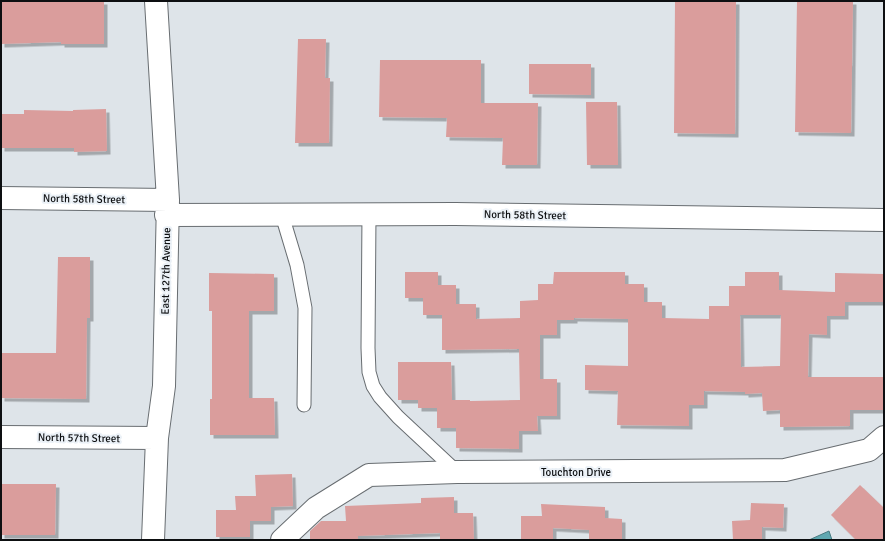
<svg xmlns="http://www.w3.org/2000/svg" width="885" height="541" font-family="Signika,sans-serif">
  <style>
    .water { fill: #60a8b1; stroke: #477a81 }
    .building { fill: #da9d9c; fill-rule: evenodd; filter: url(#shadow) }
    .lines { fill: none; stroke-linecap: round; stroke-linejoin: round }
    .service-casing { stroke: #686d71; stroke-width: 15 }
    .minor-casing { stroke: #686d71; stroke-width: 24 }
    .service { stroke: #fff; stroke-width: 13 }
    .minor { stroke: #fff; stroke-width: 22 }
    .labels { text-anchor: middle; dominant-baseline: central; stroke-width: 4; stroke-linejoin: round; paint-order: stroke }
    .street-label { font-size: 11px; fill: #0d0f11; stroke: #ebf1f7 }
  </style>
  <defs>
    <filter id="shadow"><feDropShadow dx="3.5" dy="3.5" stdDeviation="0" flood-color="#0004"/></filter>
  </defs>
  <rect width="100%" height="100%" fill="#dee4e9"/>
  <path class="water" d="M 829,531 L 832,540 L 809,540 Z"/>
  <path class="building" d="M 1,1 L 104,1 L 104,44 L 61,44 L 61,42 L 1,44 Z
    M 675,1 L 736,1 L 735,134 L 674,133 Z
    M 797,1 L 853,1 L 851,133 L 795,132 Z
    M 298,39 L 326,39 L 325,78 L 330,78 L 329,143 L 295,143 Z
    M 380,60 L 481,60 L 481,103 L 538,103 L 537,165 L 502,165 L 503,138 L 446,137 L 447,118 L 379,117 Z
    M 529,64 L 591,64 L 591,95 L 529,94 Z
    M 586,102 L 617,102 L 618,165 L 587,165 Z
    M 106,109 L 107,151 L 74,152 L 74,148 L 1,148 L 1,114 L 24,114 L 24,110 L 73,111 L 73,110 Z
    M 58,257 L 90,257 L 90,318 L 87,318 L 86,399 L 1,398 L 1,353 L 56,353 Z
    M 405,272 L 438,272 L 438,285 L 456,285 L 456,304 L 476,304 L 476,319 L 520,318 L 520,301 L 538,300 L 538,284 L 553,284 L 554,272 L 625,272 L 625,284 L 644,284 L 644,302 L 662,302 L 662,318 L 709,319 L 709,306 L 729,306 L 729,286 L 745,286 L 745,272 L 779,272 L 779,290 L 835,292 L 835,273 L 884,274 L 884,302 L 845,302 L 845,316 L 827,316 L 827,335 L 809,334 L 808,377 L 884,377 L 884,410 L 850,410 L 850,426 L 780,427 L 780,410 L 763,411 L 762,393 L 745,394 L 745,392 L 704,391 L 704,405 L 689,405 L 689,426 L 617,425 L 618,391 L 585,390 L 585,365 L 628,366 L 628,319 L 574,318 L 574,320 L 557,320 L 557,335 L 540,335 L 540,379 L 557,379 L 557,416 L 537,416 L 538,431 L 519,431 L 519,449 L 456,448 L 456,428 L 437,428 L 437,408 L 418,408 L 418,400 L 398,400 L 398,362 L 451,362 L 452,400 L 470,400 L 470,401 L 520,400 L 519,349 L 442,350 L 442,315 L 423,315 L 423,298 L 405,298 ZM 740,315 L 781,315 L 780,366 L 741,367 Z
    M 209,273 L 274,274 L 274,311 L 249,311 L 249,398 L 274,398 L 275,435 L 210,435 L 210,399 L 212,399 L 212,311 L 209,311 Z
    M 292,474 L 293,506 L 271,507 L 271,521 L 250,521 L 250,537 L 216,537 L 216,510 L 236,510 L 235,496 L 256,496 L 255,475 Z
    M 1,484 L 56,484 L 55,535 L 1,535 Z
    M 860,485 L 884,508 L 884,540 L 856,540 L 831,515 Z
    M 454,497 L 454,513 L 473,513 L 474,540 L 440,540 L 440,533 L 358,536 L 358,540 L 310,540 L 310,531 L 321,521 L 346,521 L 345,506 L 421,503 L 421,498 Z
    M 751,503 L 784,504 L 783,528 L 762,527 L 762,540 L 733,540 L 732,521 L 750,520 Z
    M 541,504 L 605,507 L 605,518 L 622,519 L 622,540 L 589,540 L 589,530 L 553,528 L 553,540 L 521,540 L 521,516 L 542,516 Z"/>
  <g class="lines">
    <g class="service-casing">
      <path id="service" d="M 369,214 L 368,348 L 369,372 L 373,386 L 380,397 L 398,417 L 457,472
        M 282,215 L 297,265 L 305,308 L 304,405"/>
    </g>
    <g class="minor-casing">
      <path id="minor" d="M 1,198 L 168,200
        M 166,215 L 455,214 L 884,220
        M 1,437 L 157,438
        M 153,540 L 157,438 L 164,386 L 168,200 L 156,1
        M 282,540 L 316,508 L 369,475 L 457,472 L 785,470 L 869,450 L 884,437"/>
    </g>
    <use href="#service" class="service"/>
    <use href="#minor" class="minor"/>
  </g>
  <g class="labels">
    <g class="street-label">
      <text transform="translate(84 199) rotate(1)">North 58th Street</text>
      <text transform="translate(525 215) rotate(1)">North 58th Street</text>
      <text transform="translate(166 271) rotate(-89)">East 127th Avenue</text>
      <text transform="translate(79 438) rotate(1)">North 57th Street</text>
      <text x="576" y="472">Touchton Drive</text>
    </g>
  </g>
  <rect width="885" height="541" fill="none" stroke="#0d0f11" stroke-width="4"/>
</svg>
